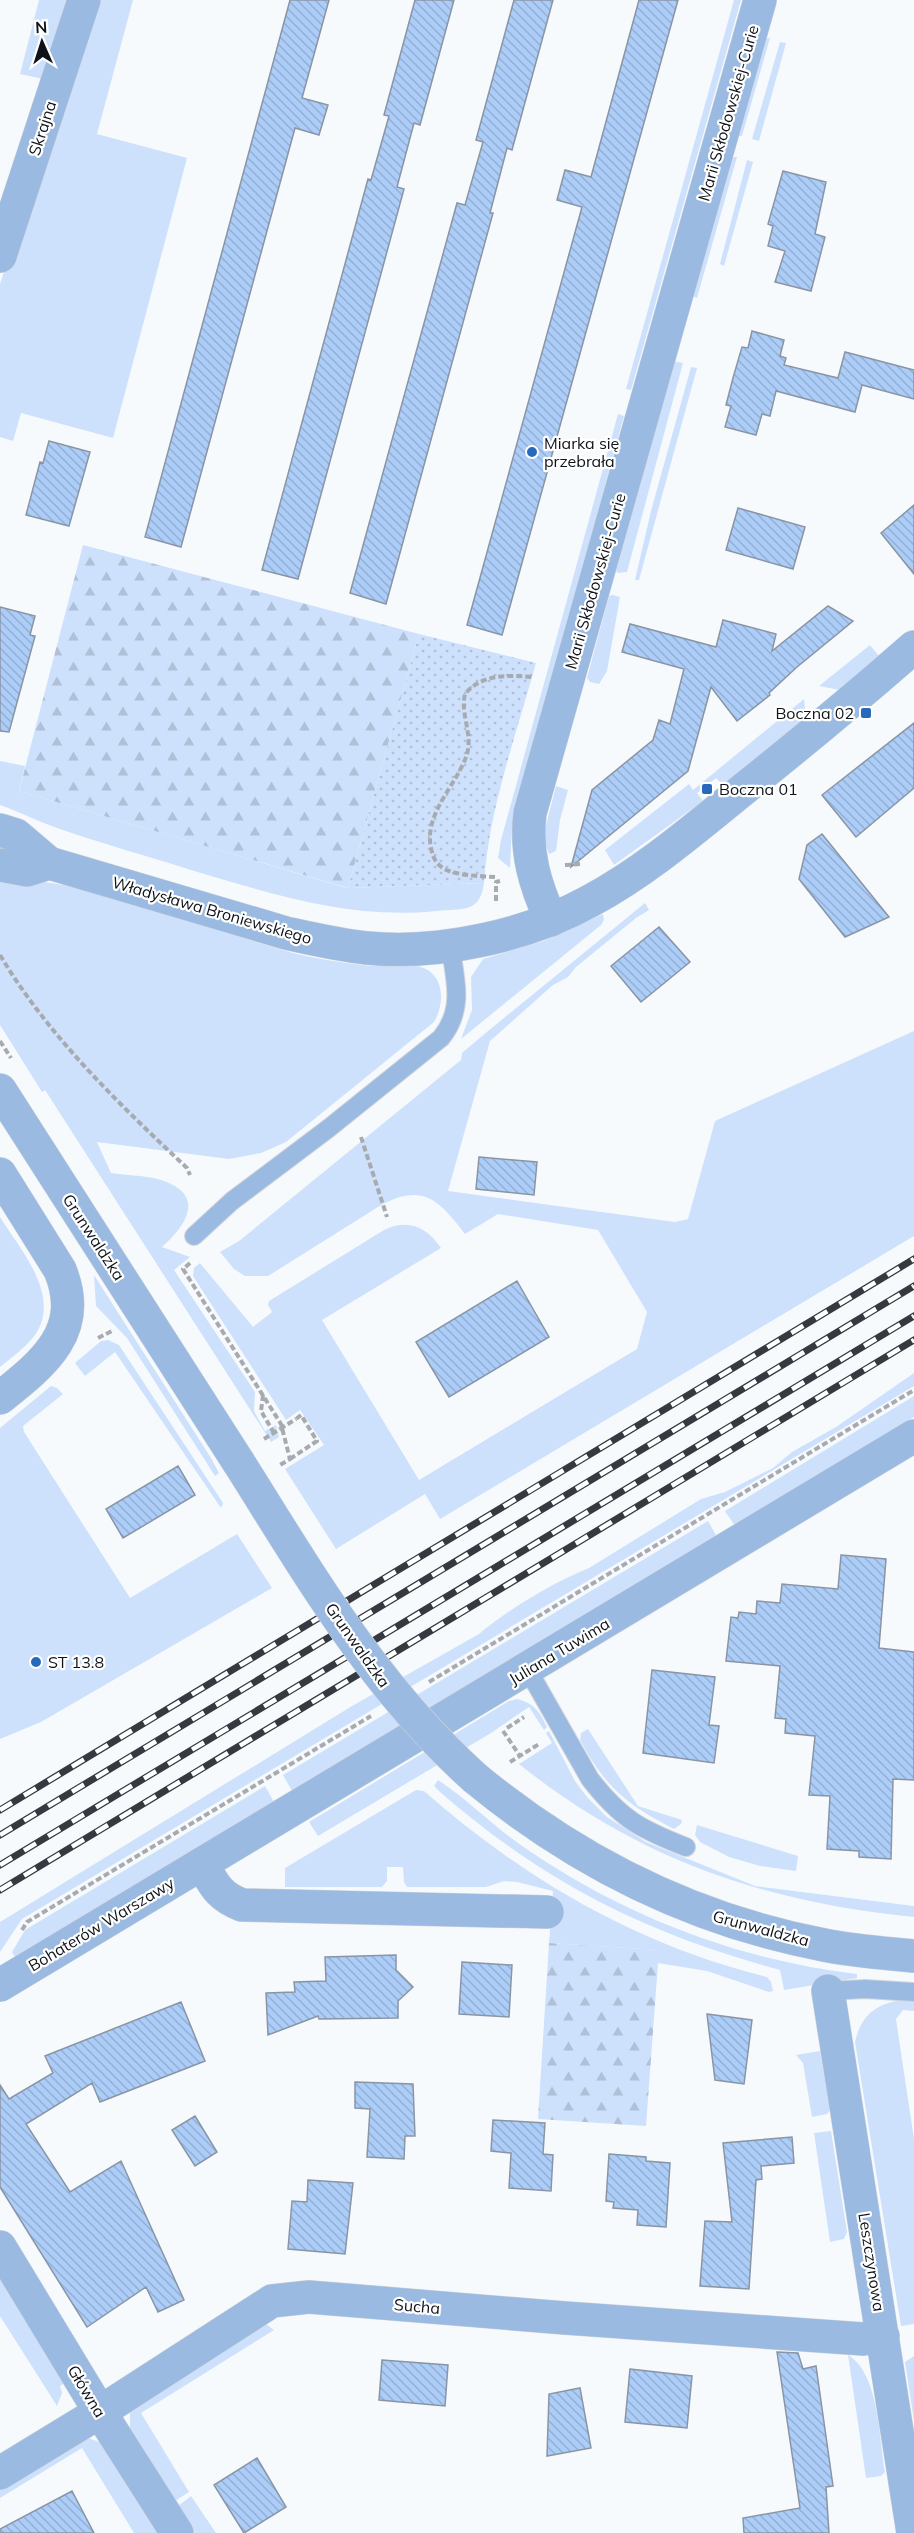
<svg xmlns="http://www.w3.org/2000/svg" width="914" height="2533" font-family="Mulish,sans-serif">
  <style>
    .grass { fill: #cde1fc }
    .forest { fill: url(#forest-firs) }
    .park { fill: url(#park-dots) }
    .building { fill: url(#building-back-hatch); stroke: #8995a5; stroke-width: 1.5 }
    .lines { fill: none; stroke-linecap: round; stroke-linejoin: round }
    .service-casing { stroke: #d2d5d9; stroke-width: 20 }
    .minor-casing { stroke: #d2d5d9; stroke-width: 34 }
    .tertiary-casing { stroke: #d2d5d9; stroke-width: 34 }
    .path { stroke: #a7aaae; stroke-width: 4; stroke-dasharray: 6 3; stroke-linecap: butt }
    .service { stroke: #9bbae2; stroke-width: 18 }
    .minor { stroke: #9bbae2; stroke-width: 33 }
    .tertiary { stroke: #9bbae2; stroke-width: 33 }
    .rail-casing { stroke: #363a40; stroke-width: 7 }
    .rail { stroke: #fff; stroke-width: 4.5; stroke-dasharray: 14; stroke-linecap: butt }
    .tertiary-bridge-casing { stroke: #d2d5d9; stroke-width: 34; stroke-linecap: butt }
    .path-bridge { stroke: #a7aaae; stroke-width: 4; stroke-dasharray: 6 3; stroke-linecap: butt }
    .tertiary-bridge { stroke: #9bbae2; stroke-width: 33 }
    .poi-dot { fill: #276abb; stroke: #fff; stroke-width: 2 }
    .labels { text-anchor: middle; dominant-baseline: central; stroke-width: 4.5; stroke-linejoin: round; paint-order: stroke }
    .street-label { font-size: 16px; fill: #0e1319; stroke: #fff }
    .poi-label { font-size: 16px; fill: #0e1319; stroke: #fff; text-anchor: start }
  </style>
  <defs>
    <pattern id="forest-firs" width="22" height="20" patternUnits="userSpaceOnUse" patternTransform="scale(1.5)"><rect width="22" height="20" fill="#cde1fc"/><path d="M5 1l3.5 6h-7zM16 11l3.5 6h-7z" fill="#afc0d7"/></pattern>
    <pattern id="park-dots" width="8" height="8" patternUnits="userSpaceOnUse" patternTransform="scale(1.5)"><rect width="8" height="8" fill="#cde1fc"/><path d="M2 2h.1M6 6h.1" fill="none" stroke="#afc0d7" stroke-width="1.8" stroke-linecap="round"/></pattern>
    <pattern id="building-back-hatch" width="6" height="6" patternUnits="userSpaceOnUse" patternTransform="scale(1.5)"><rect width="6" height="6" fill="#accdf8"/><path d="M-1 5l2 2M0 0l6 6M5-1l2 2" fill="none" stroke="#93afd4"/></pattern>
  </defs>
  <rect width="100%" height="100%" fill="#f7fafd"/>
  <path class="grass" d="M 39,0 L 74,0 L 48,80 L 20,74 Z
    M 94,0 L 133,0 L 97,134 L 187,158 L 113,438 L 21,413 L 13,441 L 0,437 L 0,284 Z
    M 734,0 L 741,0 L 631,390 L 626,389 Z
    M 770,38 L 742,136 L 739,136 L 737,133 L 763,39 Z
    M 780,42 L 786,43 L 759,141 L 752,139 Z
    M 734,157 L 737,157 L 697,298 L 692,296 L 730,159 Z
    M 747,160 L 753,162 L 724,266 L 720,264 Z
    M 673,361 L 683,363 L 627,572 L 618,573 L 616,571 Z
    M 691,367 L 697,368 L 639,580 L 635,580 L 651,511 Z
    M 618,414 L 624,416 L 512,827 L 510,868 L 498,858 L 501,840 Z
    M 613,595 L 620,597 L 607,671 L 599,684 L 590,682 L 587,678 L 609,596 Z
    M 870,645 L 879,656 L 840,690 L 819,686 Z
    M 804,699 L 806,718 L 724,786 L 716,778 L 697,793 L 703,801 L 614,865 L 605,850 L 689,784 L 693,790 Z
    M 0,761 L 25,766 L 19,791 L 347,888 L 484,883 C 480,914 462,908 437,911 C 351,920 272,894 191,870 C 147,856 103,844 60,829 C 39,822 20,812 0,805 Z
    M 556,786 L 568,790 L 560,820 L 556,851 L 549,854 L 544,841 L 544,833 Z
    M 0,875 L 76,887 L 293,953 C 319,959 344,963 371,966 C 388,967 410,961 426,969 C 445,979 444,1006 434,1022 L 286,1142 L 261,1153 L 229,1159 L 97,1142 L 111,1173 C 129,1176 155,1175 171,1184 C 206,1201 180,1231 162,1247 L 190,1257 L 174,1270 L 255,1392 L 254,1411 L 265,1431 L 276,1425 L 279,1437 L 271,1442 L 45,1090 L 42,1092 L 0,1025 Z
    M 645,903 L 649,910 L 636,918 L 576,967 L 568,977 L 553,985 L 490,1041 L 448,1191 L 675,1222 L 688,1219 L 715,1121 L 914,1031 L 914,1236 L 440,1519 L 425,1494 L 336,1549 L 285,1469 L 324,1445 L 300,1410 L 286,1420 L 193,1276 L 194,1268 L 200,1263 L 253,1327 L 272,1312 L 268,1305 L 269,1301 L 384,1230 C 408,1218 427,1227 441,1248 L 322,1320 L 419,1480 L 637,1349 L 647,1312 L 598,1230 L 498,1214 L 465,1234 C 438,1199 422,1182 378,1207 L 268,1276 L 245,1276 L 234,1269 L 220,1252 L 239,1241 L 461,1060 L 462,1053 L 488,1031 Z
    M 603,914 L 604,920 L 601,925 L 461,1039 L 472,1010 L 471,977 L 483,959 L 543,941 Z
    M 0,1217 C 19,1248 60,1293 37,1332 C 29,1345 12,1357 0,1367 Z
    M 94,1275 L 211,1458 L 219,1473 L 215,1476 L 127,1338 L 96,1306 Z
    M 108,1340 L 119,1345 L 223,1503 L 221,1508 L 115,1352 L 85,1376 L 75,1363 L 101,1341 Z
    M 914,1373 L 914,1386 L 22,1919 L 0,1952 L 0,1922 L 352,1706 L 479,1634 C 509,1609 552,1583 589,1568 L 701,1499 L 725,1492 L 773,1468 L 792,1452 L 836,1427 Z
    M 51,1386 L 57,1388 L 63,1394 L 23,1426 L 24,1432 L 130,1598 L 237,1534 L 272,1588 L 41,1722 L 0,1739 L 0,1428 Z
    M 914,1396 L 914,1417 L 735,1526 L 725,1511 Z
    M 708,1521 L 717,1537 L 292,1791 L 283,1775 Z
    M 517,1699 C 534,1703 540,1712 547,1727 L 544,1730 L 529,1707 L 491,1733 L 318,1836 L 309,1822 L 509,1701 Z
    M 588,1729 L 638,1806 L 682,1820 L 681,1824 L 674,1829 C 626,1804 606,1788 580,1740 L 581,1733 Z
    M 549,1731 L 575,1781 L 587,1797 L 607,1817 L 646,1842 L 755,1886 L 914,1906 L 914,1917 C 763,1902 638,1859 519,1764 L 552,1743 L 546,1733 Z
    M 438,1780 C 470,1801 498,1831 531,1852 C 629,1918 740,1960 857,1974 L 857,1978 L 784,1990 L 780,1970 C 645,1933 546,1884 440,1792 L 434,1786 Z
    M 265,1786 L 274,1802 L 15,1957 L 12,1952 L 25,1930 Z
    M 416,1790 L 424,1791 C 524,1879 637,1945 767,1977 L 771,1982 L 773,1991 L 769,1992 L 707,1971 L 658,1963 L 658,1950 L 549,1943 L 553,1891 L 517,1882 L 504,1881 L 486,1887 L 407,1887 L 404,1882 L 403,1867 L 387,1867 L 387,1881 L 382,1887 L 285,1887 L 285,1868 Z
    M 697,1825 L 798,1856 L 796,1871 L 760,1866 L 729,1857 L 700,1842 L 695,1835 Z
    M 901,2000 L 914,2002 L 914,2011 L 903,2010 L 896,2019 L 914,2139 L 914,2324 L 901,2326 L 855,2042 C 861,2016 875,2004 901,2000 Z
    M 820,2051 L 830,2110 L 827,2114 L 812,2117 L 803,2063 L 796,2055 Z
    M 831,2131 L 847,2232 L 844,2239 L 830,2242 L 814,2133 Z
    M 0,2271 L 68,2381 L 60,2386 L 62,2393 L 57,2406 L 0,2316 Z
    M 265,2323 L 274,2330 L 141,2413 L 189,2492 L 175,2501 L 130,2431 L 130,2413 L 137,2404 Z
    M 848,2355 C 879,2373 879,2438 885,2472 L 881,2476 L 866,2478 Z
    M 914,2356 L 914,2421 L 905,2362 Z
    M 88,2438 L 102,2443 L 159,2533 L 134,2533 L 82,2448 L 0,2498 L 0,2487 Z
    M 191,2496 L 216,2533 L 195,2533 L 178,2506 Z"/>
  <path class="forest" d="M 83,545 L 419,634 L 348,888 L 19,791 Z
    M 549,1943 L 659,1950 L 646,2126 L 538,2119 Z"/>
  <path class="park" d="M 419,634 L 536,663 C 516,736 489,808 484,883 L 348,888 Z"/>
  <path class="building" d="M 290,0 L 329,0 L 302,98 L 328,105 L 319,135 L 295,128 L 181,547 L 145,537 Z
    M 415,0 L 454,0 L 420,125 L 414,123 L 397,187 L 404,189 L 298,579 L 262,570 L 368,179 L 371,180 L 389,116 L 384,115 Z
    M 514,0 L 553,0 L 512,150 L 507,148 L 490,213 L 493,213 L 386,604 L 350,593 L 457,203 L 465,205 L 483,142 L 476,140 Z
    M 639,0 L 678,0 L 502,635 L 467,625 L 582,207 L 557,200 L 565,170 L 591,177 Z
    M 783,171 L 826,182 L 815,234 L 825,237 L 811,291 L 775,282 L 785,251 L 768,246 L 773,226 L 768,224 Z
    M 752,331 L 784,340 L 780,356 L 786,358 L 784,365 L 838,378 L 845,352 L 914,370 L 914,399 L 862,385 L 855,412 L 776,391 L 770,416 L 762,414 L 756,435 L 725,427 L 731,406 L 726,405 L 733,378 L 742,347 L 748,348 Z
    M 49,441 L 90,452 L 69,526 L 26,515 L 40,462 L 43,463 Z
    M 914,505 L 914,574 L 881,533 Z
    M 738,508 L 805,527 L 793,569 L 726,550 Z
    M 828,606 L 853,621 L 797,667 L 769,693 L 770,695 L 737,721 L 711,687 L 688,771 L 571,867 L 592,790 L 653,740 L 659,720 L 670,724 L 684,669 L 622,652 L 630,624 L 716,647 L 723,620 L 776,634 L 772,651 Z
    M 0,607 L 35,616 L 30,635 L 35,636 L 9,732 L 0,731 Z
    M 914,723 L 914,788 L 856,837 L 822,795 Z
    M 822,834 L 889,917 L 845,937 L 799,879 L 807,845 Z
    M 659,927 L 690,962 L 641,1002 L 611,966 Z
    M 479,1157 L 537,1162 L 534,1195 L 476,1189 Z
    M 517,1281 L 549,1337 L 449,1397 L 416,1342 Z
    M 178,1466 L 195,1495 L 123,1538 L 106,1509 Z
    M 841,1555 L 886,1559 L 879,1648 L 914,1652 L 914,1780 L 893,1779 L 891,1859 L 859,1857 L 859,1851 L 827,1849 L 830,1796 L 809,1795 L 815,1736 L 785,1733 L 786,1719 L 775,1718 L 780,1666 L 726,1661 L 731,1617 L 738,1618 L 739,1612 L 756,1614 L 757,1601 L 780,1603 L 782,1584 L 838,1589 Z
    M 652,1670 L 715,1677 L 709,1725 L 719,1726 L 714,1763 L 643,1753 Z
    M 396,1955 L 396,1970 L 413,1987 L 398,2001 L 398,2018 L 319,2019 L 318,2016 L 268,2035 L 266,1993 L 295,1992 L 294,1982 L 326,1981 L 325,1957 Z
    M 462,1962 L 512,1965 L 509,2017 L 459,2014 Z
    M 181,2002 L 205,2061 L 100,2102 L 92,2083 L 26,2124 L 70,2192 L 121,2161 L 184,2300 L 158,2312 L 146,2287 L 87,2327 L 0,2187 L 0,2085 L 9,2099 L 53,2073 L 45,2056 Z
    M 707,2014 L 752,2020 L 744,2084 L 715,2080 Z
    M 355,2082 L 413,2084 L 415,2136 L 405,2136 L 404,2159 L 367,2157 L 370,2109 L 355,2108 Z
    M 195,2116 L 217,2152 L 195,2166 L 172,2130 Z
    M 493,2120 L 545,2123 L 543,2154 L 553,2155 L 551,2191 L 509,2188 L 511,2153 L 491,2151 Z
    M 792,2137 L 794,2163 L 761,2166 L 762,2179 L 756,2180 L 749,2289 L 700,2286 L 705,2221 L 732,2222 L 723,2143 Z
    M 609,2154 L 646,2157 L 646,2161 L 670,2163 L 666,2227 L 637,2225 L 638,2210 L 613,2208 L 614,2202 L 606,2201 Z
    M 308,2180 L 353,2183 L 345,2254 L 288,2249 L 292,2201 L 307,2202 Z
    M 777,2352 L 798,2353 L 803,2369 L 816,2366 L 833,2486 L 826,2487 L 829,2533 L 744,2533 L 743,2518 L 800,2508 Z
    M 382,2360 L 448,2365 L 445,2406 L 379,2400 Z
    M 630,2369 L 692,2376 L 687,2428 L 625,2422 Z
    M 580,2388 L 591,2448 L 547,2456 L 549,2394 Z
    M 257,2458 L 286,2507 L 244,2533 L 214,2485 Z
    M 72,2491 L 94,2533 L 0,2533 L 0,2529 Z"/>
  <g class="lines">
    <g class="service-casing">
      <path id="service" d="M 194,1236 L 232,1201 L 329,1128 L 441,1038 C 465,1009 455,978 450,945
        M 528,1670 L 590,1779 C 621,1819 640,1829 686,1847
        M 828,1991 L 865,1989 L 914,1992"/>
    </g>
    <g class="minor-casing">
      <path id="minor" d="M 0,256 L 84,0
        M 551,920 C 535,885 525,852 530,813 L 760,0
        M 0,1174 L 60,1270 C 85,1331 44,1363 0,1398
        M 202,1864 C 214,1884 218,1896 242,1905 L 547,1912
        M 828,1991 L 913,2533
        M 0,2247 L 100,2412 L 177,2533
        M 0,2473 L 100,2412 L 272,2301 L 309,2297 L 565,2318 L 863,2339 L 883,2336"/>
    </g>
    <g class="tertiary-casing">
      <path id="tertiary" d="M 0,830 L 16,835 L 49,863 L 286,933 C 313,939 339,945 367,948 C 438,955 527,936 590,901 C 644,872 692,831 740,792 C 799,745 857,697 914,647
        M 0,865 L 27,870 L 49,863
        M 0,1090 L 239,1463
        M 475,1778 C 577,1862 693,1920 824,1945 C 853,1951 884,1953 914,1956
        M 0,1985 L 914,1436"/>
    </g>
    <path class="path" d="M 565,865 L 582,864
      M 495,877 C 481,876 464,876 449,871 C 440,868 434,861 432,852 C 421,815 457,786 467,754 C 473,734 460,714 465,694 C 481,674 508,675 532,677
      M 496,901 L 496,882 L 500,881
      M 0,955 C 49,1037 118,1103 187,1168 L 190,1175
      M 0,1041 L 11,1058
      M 361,1137 L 387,1217
      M 190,1263 L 183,1269 L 281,1424 L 290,1459 L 280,1465
      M 98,1338 L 112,1331
      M 263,1395 L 261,1411 L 274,1433
      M 264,1439 L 280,1429
      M 290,1459 L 317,1441 L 301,1415 L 296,1419
      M 429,1682 L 914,1390
      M 507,1728 L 524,1717
      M 503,1731 L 520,1756
      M 510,1762 L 539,1744
      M 22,1930 L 27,1922 L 371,1716"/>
    <use href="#service" class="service"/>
    <use href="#minor" class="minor"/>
    <use href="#tertiary" class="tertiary"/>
    <g class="rail-casing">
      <path id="rail" d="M 0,1810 L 914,1259
        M 0,1835 L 914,1286
        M 0,1865 L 914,1316
        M 0,1890 L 914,1340"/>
    </g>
    <use href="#rail" class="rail"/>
    <g class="tertiary-bridge-casing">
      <path id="tertiary-bridge" d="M 239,1463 C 311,1577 373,1686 475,1778"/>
    </g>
    <path class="path-bridge" d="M 280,1429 L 296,1419"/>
    <use href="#tertiary-bridge" class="tertiary-bridge"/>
  </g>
  <g class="poi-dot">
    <circle cx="532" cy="452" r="6"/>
    <rect x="860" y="707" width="12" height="12" rx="3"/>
    <rect x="701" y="783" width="12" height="12" rx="3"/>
    <circle cx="36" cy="1662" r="6"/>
  </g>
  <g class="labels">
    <g class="street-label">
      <text transform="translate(728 113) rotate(-74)">Marii Skłodowskiej-Curie</text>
      <text transform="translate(42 128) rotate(-72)">Skrajna</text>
      <text transform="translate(595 581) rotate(-74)">Marii Skłodowskiej-Curie</text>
      <text transform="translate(212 910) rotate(16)">Władysława Broniewskiego</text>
      <text transform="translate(94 1237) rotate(57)">Grunwaldzka</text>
      <text transform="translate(358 1645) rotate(55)">Grunwaldzka</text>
      <text transform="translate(559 1651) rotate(-31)">Juliana Tuwima</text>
      <text transform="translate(101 1924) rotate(-31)">Bohaterów Warszawy</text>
      <text transform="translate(761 1928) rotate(15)">Grunwaldzka</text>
      <text transform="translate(872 2262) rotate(81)">Leszczynowa</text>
      <text transform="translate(417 2306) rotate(5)">Sucha</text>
      <text transform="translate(87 2391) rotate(59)">Główna</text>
    </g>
    <g class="poi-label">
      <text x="544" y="443">Miarka się<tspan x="544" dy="18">przebrała</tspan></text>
      <text x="854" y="713" text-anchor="end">Boczna 02</text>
      <text x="719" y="789">Boczna 01</text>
      <text x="48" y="1662">ST 13.8</text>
    </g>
  </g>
  <g transform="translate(42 42) rotate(357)" stroke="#ffffff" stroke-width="4.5" paint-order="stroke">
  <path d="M0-4.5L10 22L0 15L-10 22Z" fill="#0e1319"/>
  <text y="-9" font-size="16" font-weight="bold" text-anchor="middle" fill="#0e1319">N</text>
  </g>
</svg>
